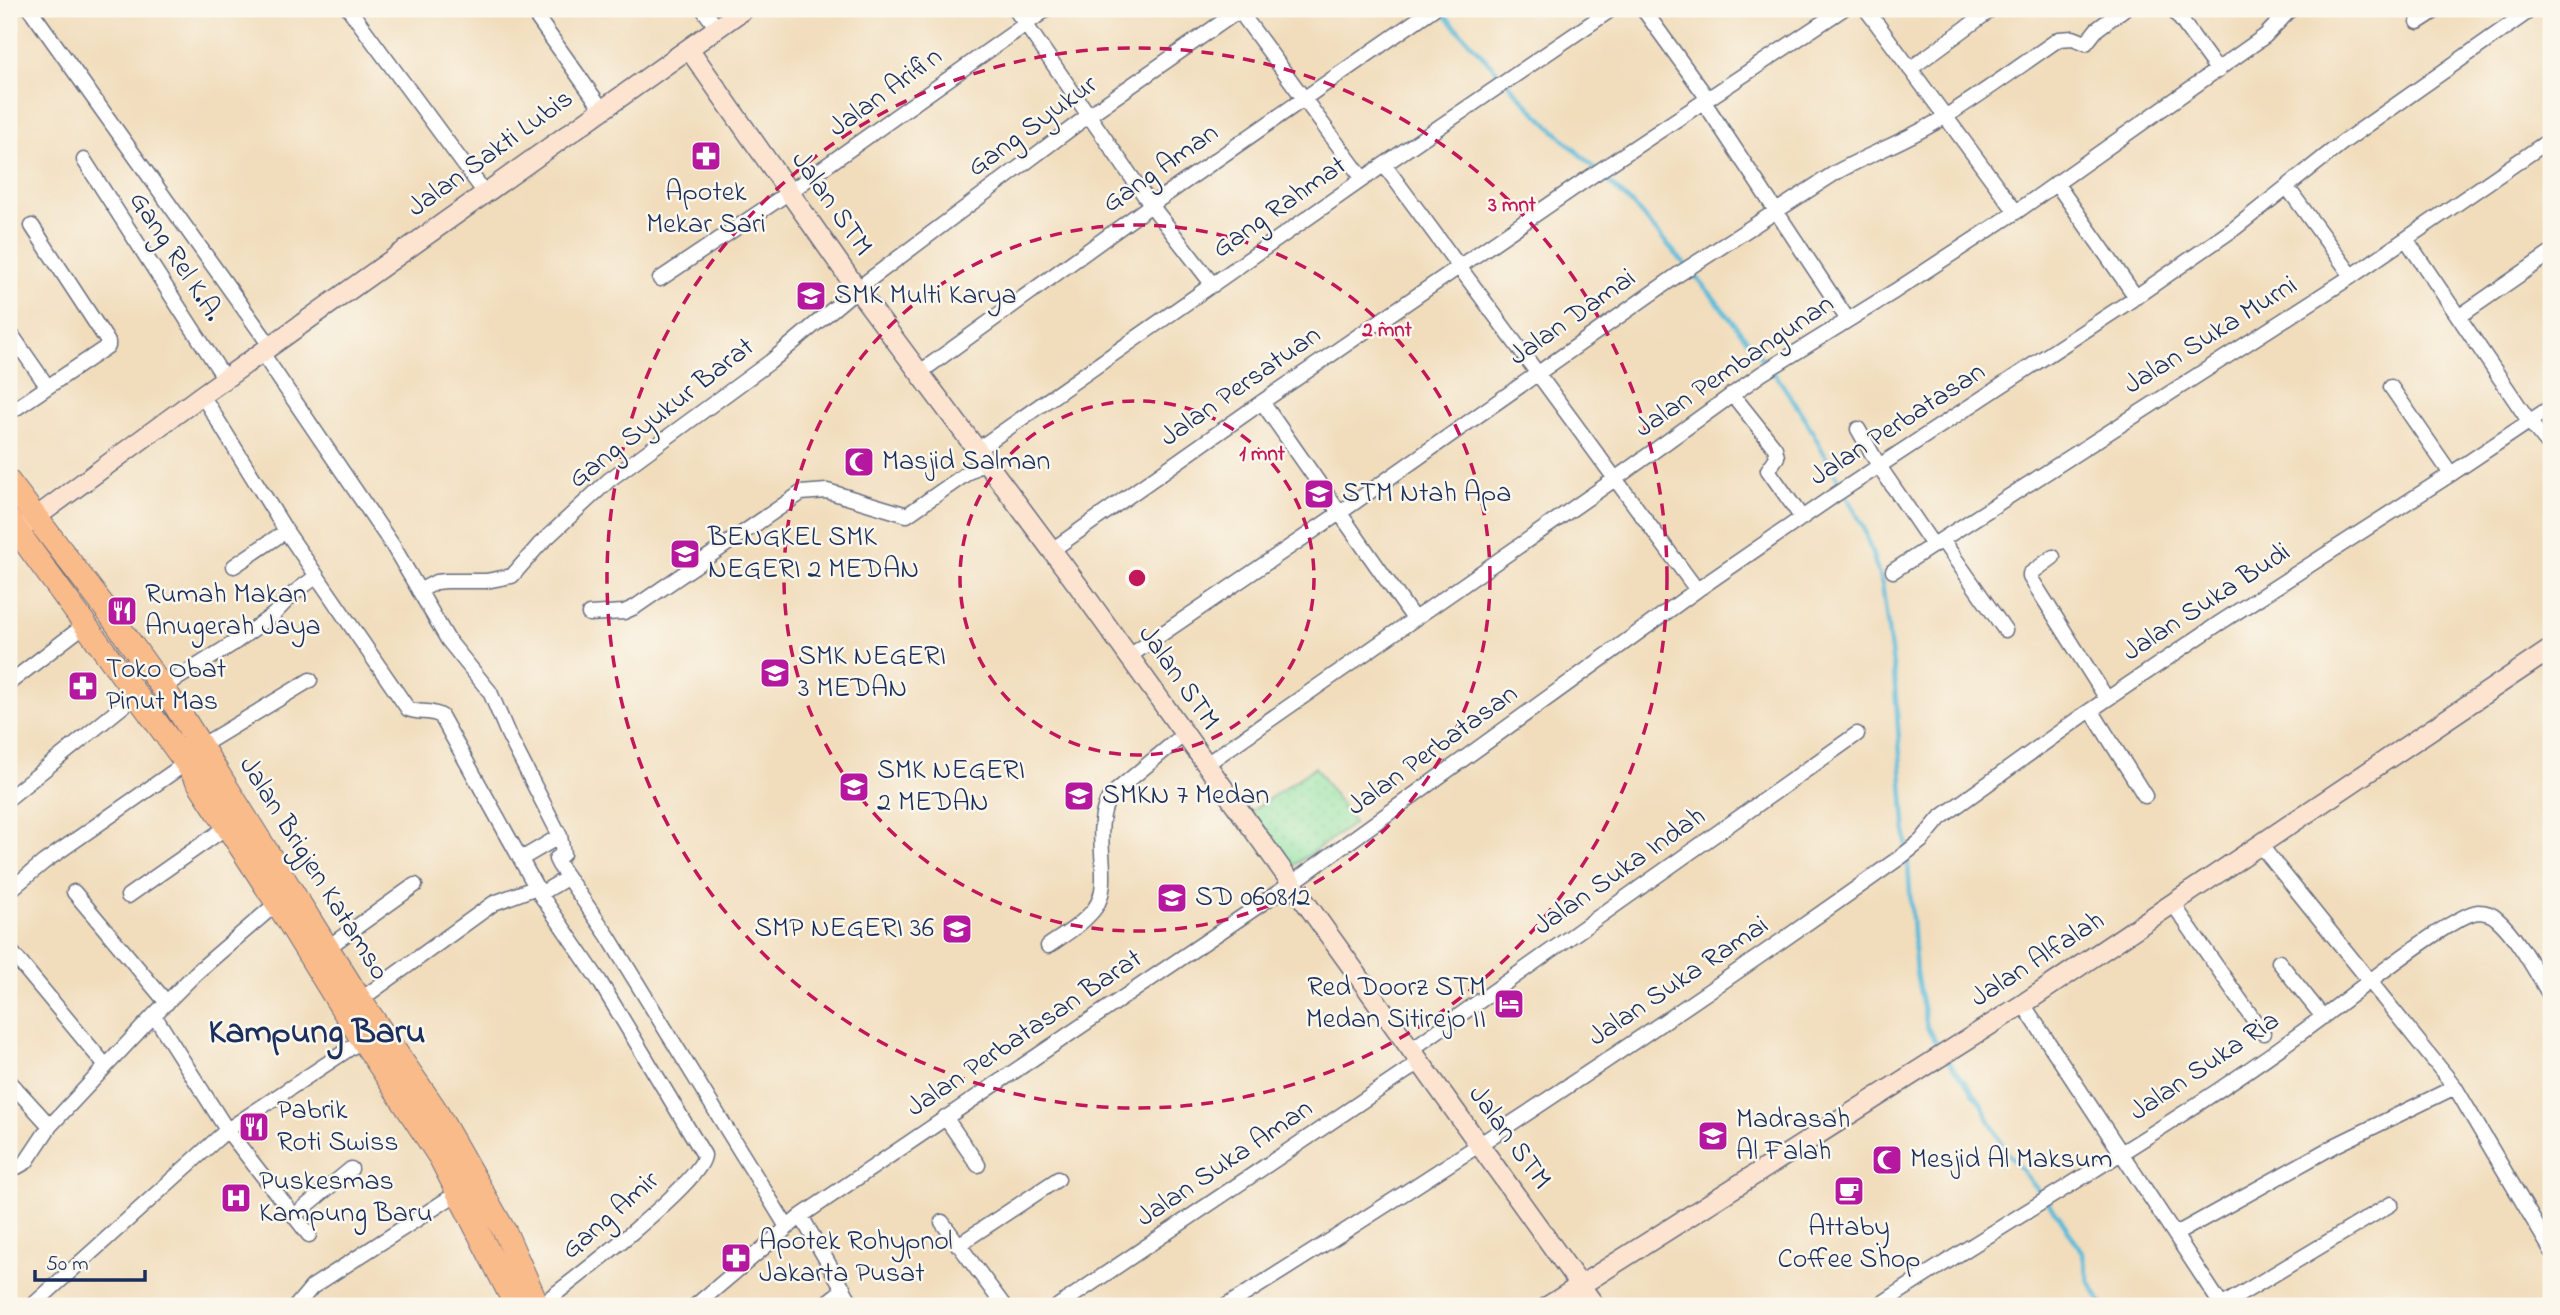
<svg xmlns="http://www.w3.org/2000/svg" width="2560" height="1315" font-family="'Indie Flower',sans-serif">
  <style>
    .grass { fill: url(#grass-dots); stroke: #548880; stroke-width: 2 }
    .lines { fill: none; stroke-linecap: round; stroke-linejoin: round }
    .stream { stroke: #5bbad9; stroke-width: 4.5 }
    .street-casing { stroke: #666c7f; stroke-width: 17 }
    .secondary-casing { stroke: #666c7f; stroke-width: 22 }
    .primary-casing { stroke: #666c7f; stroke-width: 25 }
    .street { stroke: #fff; stroke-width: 14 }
    .secondary { stroke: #fde4d1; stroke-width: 19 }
    .primary { stroke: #fabb8b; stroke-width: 23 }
    .ring { fill: none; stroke: #c2185b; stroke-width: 3.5; stroke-dasharray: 12 9 }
    .labels { text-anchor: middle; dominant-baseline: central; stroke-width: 5; stroke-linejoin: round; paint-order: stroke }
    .street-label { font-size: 28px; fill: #1b2f5e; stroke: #fbf7ec }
    .poi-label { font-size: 28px; fill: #1b2f5e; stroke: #fbf7ec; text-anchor: start }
    .district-label { font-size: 35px; font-weight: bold; fill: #1b2f5e; stroke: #fbf7ec }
    .centre { fill: #c2185b; stroke: #fbf7ec; stroke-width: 3.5 }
    .ring-label { font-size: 21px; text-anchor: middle; font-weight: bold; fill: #c2185b; stroke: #fbf7ec; stroke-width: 5; stroke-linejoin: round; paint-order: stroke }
  </style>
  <defs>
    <pattern id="grass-dots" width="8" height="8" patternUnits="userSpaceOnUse" patternTransform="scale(1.75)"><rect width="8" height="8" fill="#8ee1a2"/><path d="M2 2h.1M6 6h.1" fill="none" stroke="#7ac18e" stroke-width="1.8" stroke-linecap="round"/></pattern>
  </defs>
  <rect width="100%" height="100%" fill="#fbf7ec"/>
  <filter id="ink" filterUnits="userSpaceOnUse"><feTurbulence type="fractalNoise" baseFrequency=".0143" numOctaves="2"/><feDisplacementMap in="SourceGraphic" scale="14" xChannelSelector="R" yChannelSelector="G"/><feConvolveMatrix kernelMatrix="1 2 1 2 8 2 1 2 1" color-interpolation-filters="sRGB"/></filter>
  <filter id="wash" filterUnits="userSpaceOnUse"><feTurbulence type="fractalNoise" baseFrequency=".00686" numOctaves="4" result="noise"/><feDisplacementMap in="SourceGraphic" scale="28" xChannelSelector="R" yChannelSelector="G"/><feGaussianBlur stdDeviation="1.57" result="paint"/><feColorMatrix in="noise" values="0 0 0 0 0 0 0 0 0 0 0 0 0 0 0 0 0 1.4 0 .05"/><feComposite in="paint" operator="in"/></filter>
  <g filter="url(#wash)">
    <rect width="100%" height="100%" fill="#f1ddbc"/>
    <path class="grass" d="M 1315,767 L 1354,823 L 1287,870 L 1247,814 Z"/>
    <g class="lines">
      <path class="stream" d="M 1439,9 L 1532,109 L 1634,206 L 1709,292 L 1780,381 L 1806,420 L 1863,526 L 1882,584 L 1894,673 L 1916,973 L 1927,1027 L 1941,1051
        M 1946,1058 L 1979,1100 L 2005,1150 L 2059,1216 L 2082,1252 L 2089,1281 L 2103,1306"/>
    </g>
  </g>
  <g filter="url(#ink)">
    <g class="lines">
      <g class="street-casing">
        <path id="street" d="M 30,9 L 271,347
          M 349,9 L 485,193
          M 531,9 L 602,109
          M 703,9 L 717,28
          M 1015,9 L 1151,205 L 1213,285
          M 1238,9 L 1363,179
          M 1643,9 L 1708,99
          M 1866,9 L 2016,212
          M 2173,9 L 2218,71
          M 2418,22 L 2438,9
          M 1910,69 L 1992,9
          M 1704,102 L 1848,320
          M 84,160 L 225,379
          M 1385,166 L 1697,590
          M 2056,183 L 2136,297
          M 2287,187 L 2352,276
          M 2406,239 L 2529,421 L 2551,448
          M 660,279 L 788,193 L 1047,9
          M 2460,316 L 2551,253
          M 9,331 L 47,386
          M 262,353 L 393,546 L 448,640 L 490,692 L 508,734 L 560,836 L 563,854 L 556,859 L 559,865 L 608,936 L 787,1227
          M 919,373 L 1151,205 L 1433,9
          M 2391,387 L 2451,474
          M 1732,394 L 1775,448 L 1777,457 L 1768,470 L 1802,518
          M 202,395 L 286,531 L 408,709 C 419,714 430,709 441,716 L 540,894 L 600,982 L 704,1155 C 706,1179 564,1288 539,1306
          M 1262,402 L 1414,619
          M 9,413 L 108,346 L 108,342 L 32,226
          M 1858,429 L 1879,466 L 1933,545
          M 978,449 L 1363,179 L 1612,9
          M 1942,540 L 2005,630
          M 1052,550 L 1262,402 L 1584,181 L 1843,9
          M 2053,557 L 2030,574 L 2030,577 L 2107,699
          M 234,566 L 286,531
          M 1893,571 L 2352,276 L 2551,139
          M 419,591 L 436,582 L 446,581 L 486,581 L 512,576 L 539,545 L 609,480 L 770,362 L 857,289 L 1089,115 L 1241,9
          M 589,614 L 624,612 L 635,607 L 801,493 L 827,491 L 907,515 L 986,460
          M 1128,657 L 1338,514 L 1679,274 L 1835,173 C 1871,153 1911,139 1946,116 C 1985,92 2021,65 2059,39 L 2073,38 L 2086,43 L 2097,29 L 2124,9
          M 9,683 L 86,624
          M 162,688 L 234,643 L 273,615 L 294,593 L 317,576
          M 2091,710 L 2145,796
          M 201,746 L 310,680
          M 1205,765 L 1615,479 L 1761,374 L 1895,291 L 2016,212 L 2265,36 L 2291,9
          M 9,798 L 138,694
          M 521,859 L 560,836
          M 9,891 L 44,862 L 186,763
          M 74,892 L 167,1003
          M 540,894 L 567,878
          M 128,896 L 228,826
          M 2173,904 L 2263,1033
          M 1048,946 C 1064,935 1083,924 1095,908 C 1115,880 1089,832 1110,796 L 1183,735
          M 327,948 L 415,885
          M 9,949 L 105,1065
          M 2279,962 L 2323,1017
          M 360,1000 L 494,903 L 537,887
          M 2023,1004 L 2222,1306
          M 154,1015 L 227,1130 L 309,1235
          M 1412,1049 L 1857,734
          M 9,1081 L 50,1126
          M 2455,1087 L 2551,1250
          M 945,1117 L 978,1165
          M 9,1162 L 17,1167 L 26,1162 L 50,1126 L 154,1015 L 197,972 L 277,903
          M 294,1216 L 351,1169
          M 801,1216 L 853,1306
          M 942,1222 L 1004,1306
          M 2176,1234 L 2336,1145 L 2455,1087 L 2261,846
          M 958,1245 L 1058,1179
          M 32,1306 L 227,1130 L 367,1037
          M 296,1306 L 312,1287 L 459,1192
          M 695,1306 L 801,1216 L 1292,883 L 1697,590 L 1835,495 L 2124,305 L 2235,228 L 2342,143 L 2532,9
          M 822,1306 L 844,1289
          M 1058,1306 L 1420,1062
          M 1226,1306 C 1456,1163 1682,1013 1902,856 L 1921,841 L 1940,818 L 2082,716 L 2218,624 L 2451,474 L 2551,407
          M 1878,1306 C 2026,1208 2183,1122 2325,1015 C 2351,996 2453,914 2478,912 C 2484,912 2492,914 2497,919 C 2517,936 2537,974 2551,997
          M 2221,1306 L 2391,1204"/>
      </g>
      <g class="secondary-casing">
        <path id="secondary" d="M 689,49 L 857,289 L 1077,584 L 1595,1306
          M 24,526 L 202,395 L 744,9
          M 1548,1306 L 2023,1004 L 2551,649"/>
      </g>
      <g class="primary-casing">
        <path id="primary" d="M 9,482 L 109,613 L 175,705 L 360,1000 L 433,1106 L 506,1234 L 538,1306
          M 9,520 L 186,763 L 277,903 L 343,1010 L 441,1159 L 516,1306"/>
      </g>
      <use href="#street" class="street"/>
      <use href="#secondary" class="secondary"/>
      <use href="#primary" class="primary"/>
    </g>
  </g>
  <g class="ring">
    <circle cx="1137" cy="578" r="177"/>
    <circle cx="1137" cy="578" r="353"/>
    <circle cx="1137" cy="578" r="530"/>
  </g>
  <defs>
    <g id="pharmacy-square" transform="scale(1.575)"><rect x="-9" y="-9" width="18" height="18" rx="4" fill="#b5179e" stroke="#fbf7ec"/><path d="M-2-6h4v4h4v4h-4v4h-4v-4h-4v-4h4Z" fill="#fff"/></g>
    <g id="school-square" transform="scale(1.575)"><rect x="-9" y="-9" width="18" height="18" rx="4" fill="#b5179e" stroke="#fbf7ec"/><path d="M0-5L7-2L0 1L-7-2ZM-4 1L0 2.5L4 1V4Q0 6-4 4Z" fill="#fff"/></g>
    <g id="mosque-square" transform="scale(1.575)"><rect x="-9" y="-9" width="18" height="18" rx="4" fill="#b5179e" stroke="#fbf7ec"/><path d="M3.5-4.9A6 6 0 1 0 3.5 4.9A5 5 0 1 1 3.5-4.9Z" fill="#fff"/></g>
    <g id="restaurant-square" transform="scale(1.575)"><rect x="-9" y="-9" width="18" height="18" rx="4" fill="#b5179e" stroke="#fbf7ec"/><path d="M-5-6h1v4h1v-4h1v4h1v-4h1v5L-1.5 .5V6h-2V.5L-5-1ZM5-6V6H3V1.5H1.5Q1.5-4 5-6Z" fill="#fff"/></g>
    <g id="hotel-square" transform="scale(1.575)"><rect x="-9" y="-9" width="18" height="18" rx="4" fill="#b5179e" stroke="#fbf7ec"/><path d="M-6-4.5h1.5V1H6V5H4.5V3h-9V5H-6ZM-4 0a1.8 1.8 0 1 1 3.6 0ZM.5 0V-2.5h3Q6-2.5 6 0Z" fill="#fff"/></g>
    <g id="cafe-square" transform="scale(1.575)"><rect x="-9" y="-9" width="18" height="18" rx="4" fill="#b5179e" stroke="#fbf7ec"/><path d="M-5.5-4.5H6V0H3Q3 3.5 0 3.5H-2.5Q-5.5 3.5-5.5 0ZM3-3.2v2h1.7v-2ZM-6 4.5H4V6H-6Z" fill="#fff"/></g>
    <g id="hospital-square" transform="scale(1.575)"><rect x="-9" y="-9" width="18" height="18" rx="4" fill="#b5179e" stroke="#fbf7ec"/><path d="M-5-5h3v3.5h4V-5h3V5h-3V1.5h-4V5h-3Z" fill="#fff"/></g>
  </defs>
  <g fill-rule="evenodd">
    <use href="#pharmacy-square" x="706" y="156"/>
    <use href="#school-square" x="811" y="296"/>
    <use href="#mosque-square" x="859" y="462"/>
    <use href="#school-square" x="1319" y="494"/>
    <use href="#school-square" x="685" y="554"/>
    <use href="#restaurant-square" x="122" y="611"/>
    <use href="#school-square" x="775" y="673"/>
    <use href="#pharmacy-square" x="83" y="686"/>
    <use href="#school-square" x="854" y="787"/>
    <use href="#school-square" x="1079" y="796"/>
    <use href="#school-square" x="1172" y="898"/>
    <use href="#school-square" x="957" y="929"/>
    <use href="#hotel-square" x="1509" y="1004"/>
    <use href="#restaurant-square" x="254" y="1127"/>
    <use href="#school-square" x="1713" y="1136"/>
    <use href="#mosque-square" x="1887" y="1160"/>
    <use href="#cafe-square" x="1849" y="1191"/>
    <use href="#hospital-square" x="236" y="1198"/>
    <use href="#pharmacy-square" x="736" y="1258"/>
  </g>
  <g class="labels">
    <g class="street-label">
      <text transform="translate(886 93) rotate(-36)">Jalan Arifin</text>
      <text transform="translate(1033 127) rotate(-36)">Gang Syukur</text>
      <text transform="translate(491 154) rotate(-36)">Jalan Sakti Lubis</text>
      <text transform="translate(1161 169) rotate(-35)">Gang Aman</text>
      <text transform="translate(831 204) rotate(55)">Jalan STM</text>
      <text transform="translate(1280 208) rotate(-35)">Gang Rahmat</text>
      <text transform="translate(175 257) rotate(57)">Gang Rel K.A.</text>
      <text transform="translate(1573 318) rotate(-35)">Jalan Damai</text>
      <text transform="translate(2211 336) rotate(-32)">Jalan Suka Murni</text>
      <text transform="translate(1735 367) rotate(-34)">Jalan Pembangunan</text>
      <text transform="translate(1241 387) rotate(-35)">Jalan Persatuan</text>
      <text transform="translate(662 414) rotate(-38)">Gang Syukur Barat</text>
      <text transform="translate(1898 425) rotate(-33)">Jalan Perbatasan</text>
      <text transform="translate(2207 603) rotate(-33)">Jalan Suka Budi</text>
      <text transform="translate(1178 678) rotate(55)">Jalan STM</text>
      <text transform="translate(1433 751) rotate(-36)">Jalan Perbatasan</text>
      <text transform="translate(313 869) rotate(58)">Jalan Brigjen Katamso</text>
      <text transform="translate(1620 872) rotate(-35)">Jalan Suka Indah</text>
      <text transform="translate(2038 960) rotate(-33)">Jalan Alfalah</text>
      <text transform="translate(1679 982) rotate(-34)">Jalan Suka Ramai</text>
      <text transform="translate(1025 1034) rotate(-34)">Jalan Perbatasan Barat</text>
      <text transform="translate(2205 1067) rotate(-34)">Jalan Suka Ria</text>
      <text transform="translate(1509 1138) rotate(54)">Jalan STM</text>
      <text transform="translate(1225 1164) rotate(-34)">Jalan Suka Aman</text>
      <text transform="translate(611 1216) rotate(-41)">Gang Amir</text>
    </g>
    <g class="poi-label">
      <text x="706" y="193" text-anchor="middle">Apotek<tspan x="706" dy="32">Mekar Sari</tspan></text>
      <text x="834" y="296">SMK Multi Karya</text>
      <text x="882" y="462">Masjid Salman</text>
      <text x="1342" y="494">STM Ntah Apa</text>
      <text x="708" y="538">BENGKEL SMK<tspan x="708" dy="32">NEGERI 2 MEDAN</tspan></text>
      <text x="145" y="595">Rumah Makan<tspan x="145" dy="32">Anugerah Jaya</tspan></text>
      <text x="798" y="657">SMK NEGERI<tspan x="798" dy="32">3 MEDAN</tspan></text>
      <text x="106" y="670">Toko Obat<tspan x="106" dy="32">Pinut Mas</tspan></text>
      <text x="877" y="771">SMK NEGERI<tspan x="877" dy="32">2 MEDAN</tspan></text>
      <text x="1102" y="796">SMKN 7 Medan</text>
      <text x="1195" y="898">SD 060812</text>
      <text x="934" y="929" text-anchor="end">SMP NEGERI 36</text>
      <text x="1486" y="988" text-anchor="end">Red Doorz STM<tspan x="1486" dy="32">Medan Sitirejo II</tspan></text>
      <text x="277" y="1111">Pabrik<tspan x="277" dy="32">Roti Swiss</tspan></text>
      <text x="1736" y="1120">Madrasah<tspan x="1736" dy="32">Al Falah</tspan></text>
      <text x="1910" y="1160">Mesjid Al Maksum</text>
      <text x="259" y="1182">Puskesmas<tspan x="259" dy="32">Kampung Baru</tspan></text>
      <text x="1849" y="1228" text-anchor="middle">Attaby<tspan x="1849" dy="32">Coffee Shop</tspan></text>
      <text x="759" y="1242">Apotek Rohypnol<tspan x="759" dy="32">Jakarta Pusat</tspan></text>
    </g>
    <g class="district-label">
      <text x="317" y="1033">Kampung Baru</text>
    </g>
  </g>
  <circle cx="1137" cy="578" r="10" class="centre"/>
  <g class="ring-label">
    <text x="1512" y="211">3 mnt</text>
    <text x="1387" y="336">2 mnt</text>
    <text x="1262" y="460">1 mnt</text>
  </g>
  <rect width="2560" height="1315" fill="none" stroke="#fbf7ec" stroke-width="35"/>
  <path d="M35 1270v10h110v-10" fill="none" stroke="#1b2f5e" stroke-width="3.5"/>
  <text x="46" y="1270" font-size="21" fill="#1b2f5e" stroke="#fbf7ec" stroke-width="5" paint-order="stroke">50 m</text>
</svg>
